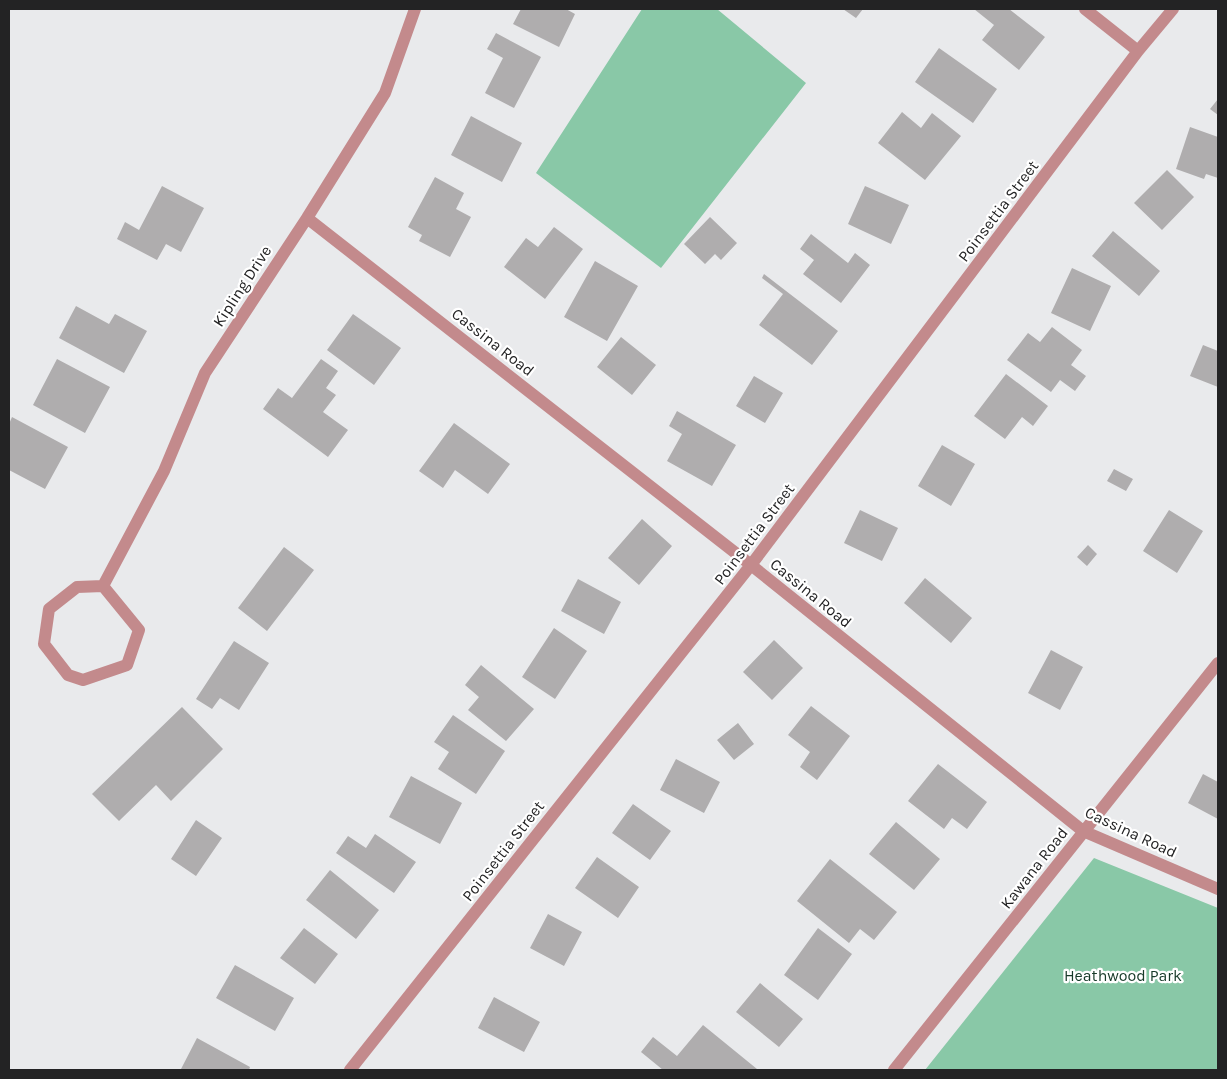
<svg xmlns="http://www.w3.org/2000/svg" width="1227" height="1079" font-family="Karla,sans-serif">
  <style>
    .green { fill: #89c8a7 }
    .building { fill: #afadae }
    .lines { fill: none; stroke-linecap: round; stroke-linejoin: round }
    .minor { stroke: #c38a8c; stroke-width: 12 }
    .labels { text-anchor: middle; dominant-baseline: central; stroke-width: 4.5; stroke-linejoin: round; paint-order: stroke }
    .street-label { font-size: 16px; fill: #232324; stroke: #fff }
    .park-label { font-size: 16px; fill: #173a29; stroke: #fff }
  </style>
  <rect width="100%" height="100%" fill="#e9eaec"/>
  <path class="green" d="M 642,9 L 717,9 L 806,83 L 661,268 L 536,173 Z
    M 1094,858 L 1218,908 L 1218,1070 L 925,1070 Z"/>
  <path class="building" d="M 521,9 L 566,9 L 575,14 L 559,47 L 513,24 Z
    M 843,9 L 863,9 L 856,18 Z
    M 974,9 L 1009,9 L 1045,37 L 1019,70 L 982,40 L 994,25 Z
    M 496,33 L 541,57 L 514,108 L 485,93 L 503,58 L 487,49 Z
    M 939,48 L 997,89 L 973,123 L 915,82 Z
    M 1218,99 L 1218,115 L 1210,109 Z
    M 902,112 L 921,128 L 932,113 L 961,136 L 925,180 L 878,143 Z
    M 471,116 L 522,143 L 502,182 L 451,155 Z
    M 1190,127 L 1218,137 L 1218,178 L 1206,174 L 1204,179 L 1176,169 Z
    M 1167,170 L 1194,197 L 1162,230 L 1134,203 Z
    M 435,177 L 464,193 L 456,209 L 471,217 L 450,257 L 419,241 L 422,235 L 408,227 Z
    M 162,186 L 204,208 L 181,252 L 166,244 L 157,260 L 117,239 L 125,222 L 139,230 Z
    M 865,186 L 909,205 L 891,244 L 848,224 Z
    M 710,217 L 737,243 L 721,260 L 715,254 L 705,264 L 684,244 Z
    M 554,227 L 583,249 L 545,299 L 504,267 L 526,238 L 538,247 Z
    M 1113,231 L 1160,271 L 1139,296 L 1092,256 Z
    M 811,234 L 848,263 L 855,253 L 870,265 L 841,303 L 803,274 L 814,260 L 800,249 Z
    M 595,261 L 638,286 L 607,341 L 564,317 Z
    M 1072,268 L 1111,286 L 1090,331 L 1051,313 Z
    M 764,274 L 838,331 L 812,365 L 759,325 L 783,294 L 762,278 Z
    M 76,306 L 109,324 L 115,314 L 147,331 L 124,373 L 59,338 Z
    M 353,314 L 401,348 L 374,385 L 327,350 Z
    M 1052,327 L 1082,350 L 1071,365 L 1086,376 L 1075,391 L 1060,380 L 1051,392 L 1007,360 L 1028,333 L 1040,342 Z
    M 621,337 L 656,365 L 632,395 L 597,367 Z
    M 1203,345 L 1218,351 L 1218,387 L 1190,376 Z
    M 57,359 L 110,387 L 85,433 L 33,405 Z
    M 321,359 L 338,371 L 326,388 L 336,395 L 323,412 L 348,430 L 328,457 L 263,409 L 278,388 L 292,398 Z
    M 1006,374 L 1048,406 L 1033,426 L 1022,417 L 1005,439 L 974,416 Z
    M 754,376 L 783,393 L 765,423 L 736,406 Z
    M 677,411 L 736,445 L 712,486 L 667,461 L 682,434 L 669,426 Z
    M 12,417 L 68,447 L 45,489 L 9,470 L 9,424 Z
    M 454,423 L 510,464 L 488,494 L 455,470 L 443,488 L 419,471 Z
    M 942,445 L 975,464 L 951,506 L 918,486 Z
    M 1114,469 L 1133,479 L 1126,491 L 1107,481 Z
    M 860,510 L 898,528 L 882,561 L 844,543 Z
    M 1169,510 L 1203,531 L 1177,573 L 1143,551 Z
    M 642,519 L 672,546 L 639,585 L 608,558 Z
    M 1088,545 L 1097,554 L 1087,566 L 1077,557 Z
    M 284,547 L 314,570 L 267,631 L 238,608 Z
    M 925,578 L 972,618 L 951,643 L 904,603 Z
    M 578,579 L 621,602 L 604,634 L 561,611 Z
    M 554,628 L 587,651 L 555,699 L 522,677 Z
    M 774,640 L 803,668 L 772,700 L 743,672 Z
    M 234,641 L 269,663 L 239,710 L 220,698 L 212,709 L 196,699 Z
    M 1051,650 L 1083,667 L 1060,710 L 1028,693 Z
    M 481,665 L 534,709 L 506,741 L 468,710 L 479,697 L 465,685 Z
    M 811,706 L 850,736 L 817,780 L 800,767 L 810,752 L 788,735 Z
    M 182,707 L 223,749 L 171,801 L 156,785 L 119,821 L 92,794 Z
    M 453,715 L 505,751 L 476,794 L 438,769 L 449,752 L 434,742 Z
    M 738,723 L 754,744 L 734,760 L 717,740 Z
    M 676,759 L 720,782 L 704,813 L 660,790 Z
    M 938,764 L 987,802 L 967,829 L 952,818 L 944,829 L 908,801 Z
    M 1203,774 L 1218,782 L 1218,819 L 1188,803 Z
    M 411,776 L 462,803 L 440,844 L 389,817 Z
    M 633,804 L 671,831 L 650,860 L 612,833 Z
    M 196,820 L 222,838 L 196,876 L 171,859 Z
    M 896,822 L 940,859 L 914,890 L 869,854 Z
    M 375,834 L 416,862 L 394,893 L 336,853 L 348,836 L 366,848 Z
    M 597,857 L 639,887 L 618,918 L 575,888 Z
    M 830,859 L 897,912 L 874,940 L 860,929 L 849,943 L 797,901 Z
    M 330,870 L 379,910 L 356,939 L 306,900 Z
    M 548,914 L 582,932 L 564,966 L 530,948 Z
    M 304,928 L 338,954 L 315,984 L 280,958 Z
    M 818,928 L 852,954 L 818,1000 L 784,975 Z
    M 235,965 L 294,998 L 275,1031 L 216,998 Z
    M 760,983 L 803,1019 L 779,1047 L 736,1012 Z
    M 494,997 L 540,1022 L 524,1052 L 478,1028 Z
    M 703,1025 L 757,1069 L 756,1070 L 663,1070 L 641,1052 L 653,1037 L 677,1056 Z
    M 197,1038 L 250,1067 L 249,1070 L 183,1070 L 181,1069 Z"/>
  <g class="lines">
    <path class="minor" d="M 1085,9 L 1138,51
      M 307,218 L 751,565 L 1083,831 L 1218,889
      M 103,586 L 164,471 L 205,373 L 307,218 L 385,93 L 415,9
      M 103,586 L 139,630 L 127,665 L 83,680 L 68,675 L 44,644 L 49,609 L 77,587 Z
      M 350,1070 L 751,565 L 1138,51 L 1173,9
      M 894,1070 L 1218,663"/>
  </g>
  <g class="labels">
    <g class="street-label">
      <text transform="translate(998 211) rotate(-53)">Poinsettia Street</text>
      <text transform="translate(242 286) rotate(-57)">Kipling Drive</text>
      <text transform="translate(493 342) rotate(38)">Cassina Road</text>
      <text transform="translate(754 534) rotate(-53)">Poinsettia Street</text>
      <text transform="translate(811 593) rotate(39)">Cassina Road</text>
      <text transform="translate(1131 832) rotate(25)">Cassina Road</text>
      <text transform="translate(503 851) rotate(-52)">Poinsettia Street</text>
      <text transform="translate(1034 868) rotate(-52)">Kawana Road</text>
    </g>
    <g class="park-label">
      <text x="1123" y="975">Heathwood Park</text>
    </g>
  </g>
  <rect width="1227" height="1079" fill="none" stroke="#232324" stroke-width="20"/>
</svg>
